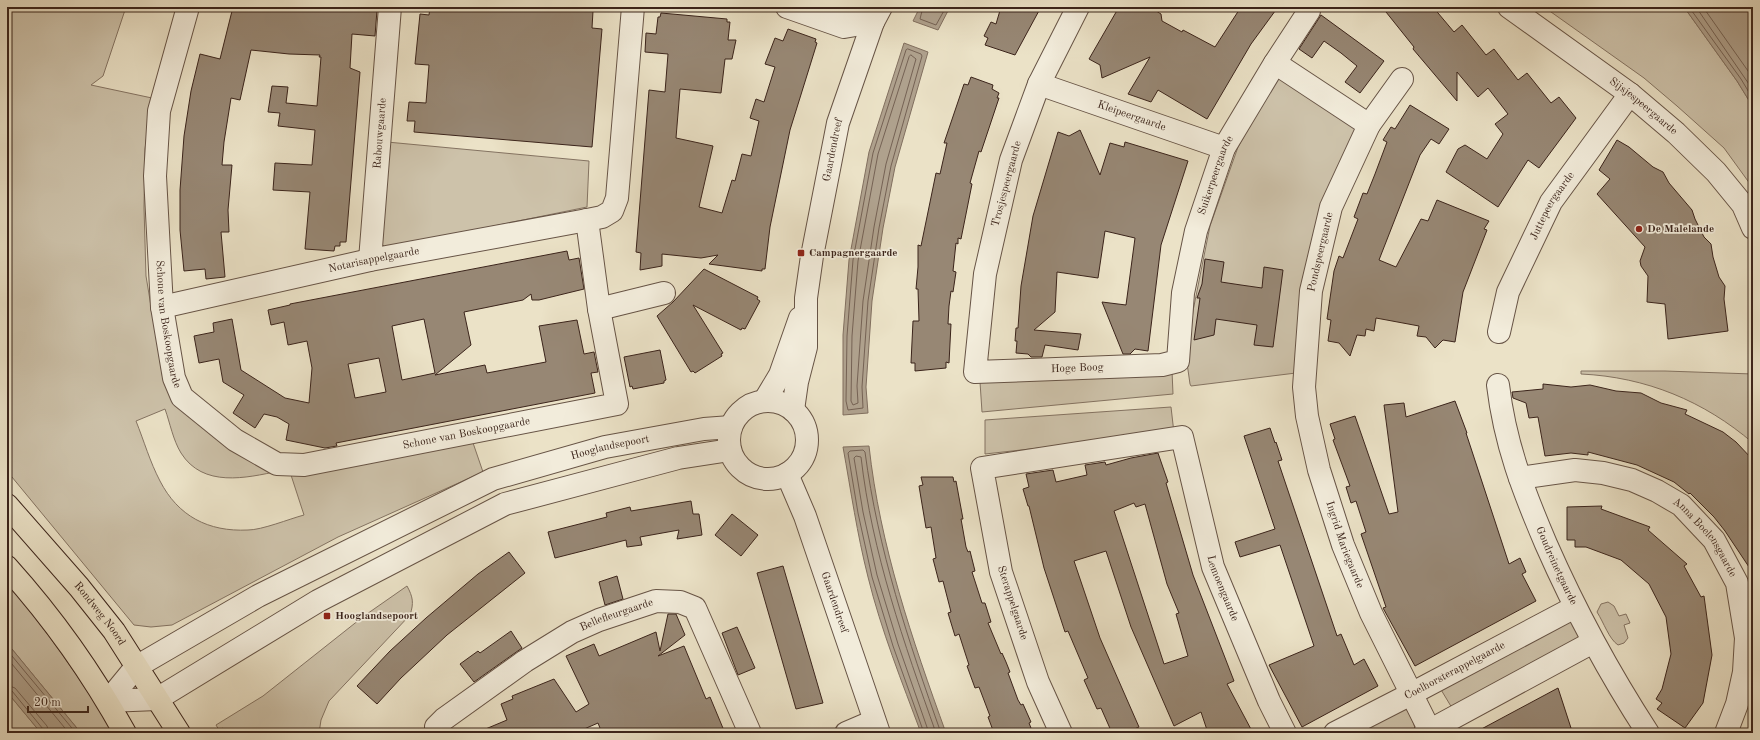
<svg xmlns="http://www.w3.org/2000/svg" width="1760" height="740" font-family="'Old Standard TT',serif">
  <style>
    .green { fill: #cdc2aa; stroke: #847362 }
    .water { fill: #afa18d; stroke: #816f5f }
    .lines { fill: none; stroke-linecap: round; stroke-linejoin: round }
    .shore { stroke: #756254; stroke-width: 1 }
    .building { fill: #978774; stroke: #3b241b; fill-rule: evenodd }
    .minor-casing { stroke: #675446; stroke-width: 24 }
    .major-casing { stroke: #3b241b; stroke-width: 24 }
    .minor { stroke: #f2ecdb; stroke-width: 22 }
    .major { stroke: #ebe2c7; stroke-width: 22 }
    .poi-dot { fill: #8f2418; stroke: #f2ecdb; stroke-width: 1.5 }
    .labels { text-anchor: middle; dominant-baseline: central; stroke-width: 3.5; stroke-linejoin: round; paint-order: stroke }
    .street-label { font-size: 11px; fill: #3b241b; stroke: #f2ecdb }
    .poi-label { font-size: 11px; font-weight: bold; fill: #3b241b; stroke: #f2ecdb; text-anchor: start }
  </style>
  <rect width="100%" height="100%" fill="#ebe2c7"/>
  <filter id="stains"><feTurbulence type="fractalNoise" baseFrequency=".005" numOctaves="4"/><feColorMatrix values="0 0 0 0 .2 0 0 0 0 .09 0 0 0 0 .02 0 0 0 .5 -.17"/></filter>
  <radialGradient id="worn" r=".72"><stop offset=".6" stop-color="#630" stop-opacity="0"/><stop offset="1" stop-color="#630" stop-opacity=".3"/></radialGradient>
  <path class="green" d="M 7,7 L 126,7 L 103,76 L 91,85 L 152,98 L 145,149 L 144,208 L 146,276 L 163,379 L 279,471 C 246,478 203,488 181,453 C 173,440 170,423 165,409 L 136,421 C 144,441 150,462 160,481 C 178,516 208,532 248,530 C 262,530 289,519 304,515 L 290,472 L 471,437 L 483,472 L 338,537 L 172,625 L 151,627 L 134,625 L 7,471 Z
    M 1544,7 L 1684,7 L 1737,81 L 1753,107 L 1753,188 L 1724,148 L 1677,106 L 1644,78 Z
    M 1279,73 L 1358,123 L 1296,373 L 1191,386 L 1190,384 L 1187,363 L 1193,311 L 1210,226 L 1238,147 Z
    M 387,142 L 589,161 L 587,207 L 386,248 L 382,244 Z
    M 1172,371 L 1173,394 L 982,412 L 980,382 Z
    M 1581,371 L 1665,371 L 1753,374 L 1753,443 C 1704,401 1646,377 1581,374 Z
    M 1171,407 L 1174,433 L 985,454 L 985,420 Z
    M 7,581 C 45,630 82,679 113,733 L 81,733 L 7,643 Z
    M 407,586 C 413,597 414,603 410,615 L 329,701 L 321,720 L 319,733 L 226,733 L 223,728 L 219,730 L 216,725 L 263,696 L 364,616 Z
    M 1608,602 L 1614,606 L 1619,616 L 1626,614 L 1630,623 L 1624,625 L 1628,638 L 1624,643 L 1618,645 C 1609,639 1604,623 1597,612 L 1601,604 Z
    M 1571,618 L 1581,638 L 1452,708 L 1440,688 Z
    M 7,692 L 41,733 L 7,733 Z
    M 1404,706 L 1411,716 L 1415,728 L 1405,733 L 1354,733 Z"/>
  <path class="water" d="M 920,7 L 950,7 L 938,30 L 913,21 Z
    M 1684,7 L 1753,7 L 1753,107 L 1737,81 Z
    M 904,43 L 928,52 L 895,167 L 883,228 L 872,301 L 866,387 L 868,413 L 843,415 L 843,335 L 849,260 L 869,152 Z
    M 869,446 C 880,546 912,639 946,733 L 921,733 C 902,682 881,630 868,577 C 857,534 851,491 843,447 Z
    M 7,643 L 71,721 L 81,733 L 41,733 L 7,692 Z"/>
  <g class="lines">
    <path class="shore" d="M 923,7 L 920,19 L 936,25 L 946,7
      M 1689,7 L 1741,79 L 1753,99
      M 1696,7 L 1753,90
      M 1703,7 L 1753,78
      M 908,49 L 921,54 L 922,56 L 891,166 L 879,228 L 868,301 L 862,387 L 863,408 L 848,410 L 846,401 L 847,336 L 853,260 L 873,153 L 906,50 Z
      M 911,55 L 916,59 L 886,164 L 874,227 L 863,301 L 857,386 L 858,403 L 853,405 L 851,401 L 852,336 L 858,261 L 878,154 L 909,57 Z
      M 7,650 L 76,733
      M 7,658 L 69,733
      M 7,685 L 15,688 L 47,726 L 49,733
      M 7,690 L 12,691 L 43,729 L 44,733
      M 924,733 L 893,646 L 872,577 L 858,513 L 848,453 L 850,451 L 863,450 L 865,452 C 878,550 908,640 941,733
      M 929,733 L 898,644 L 877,575 L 863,512 L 854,458 L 856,456 L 861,457 C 872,553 904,643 936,733"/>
  </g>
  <path class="building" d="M 233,7 L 369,7 L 369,10 L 377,10 L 375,36 L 352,34 L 350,68 L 360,72 L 346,242 L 340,242 L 340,246 L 335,246 L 334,251 L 305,249 L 310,192 L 273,190 L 275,163 L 312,165 L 315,130 L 278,126 L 280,113 L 268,112 L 272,86 L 288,87 L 286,103 L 317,106 L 321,57 L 319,57 L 320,55 L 289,54 L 251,50 L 240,100 L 231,98 L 224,142 L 222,165 L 232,165 L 228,210 L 229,232 L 221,232 L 225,277 L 206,279 L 205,269 L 184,271 L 180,230 L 180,190 L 184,136 L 191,91 L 200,54 L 220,59 Z
    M 430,7 L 591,7 L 591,11 L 593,11 L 592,28 L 602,29 L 592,147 L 414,132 L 415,121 L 407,121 L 409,102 L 426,103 L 429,65 L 415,64 L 420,14 L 429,15 Z
    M 1001,7 L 1041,7 L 1015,55 L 985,45 L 988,38 L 984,36 L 991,22 L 996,24 Z
    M 1119,7 L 1150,7 L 1161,14 L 1162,21 L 1182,32 L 1183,30 L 1215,47 L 1241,7 L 1278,7 L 1251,44 L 1207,119 L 1158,90 L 1151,102 L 1128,94 L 1150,57 L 1102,78 L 1100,65 L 1089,59 Z
    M 1382,7 L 1433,7 L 1454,32 L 1462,25 L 1486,55 L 1494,49 L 1518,80 L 1527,73 L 1551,103 L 1559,97 L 1576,118 L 1539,168 L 1528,160 L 1498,207 L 1446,172 L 1458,149 L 1465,145 L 1487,159 L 1503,134 L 1495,124 L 1508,114 L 1488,88 L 1478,97 L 1457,72 L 1457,101 L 1413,49 L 1414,47 Z
    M 661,13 L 727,19 L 727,22 L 730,22 L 728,40 L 736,40 L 732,59 L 725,59 L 721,93 L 680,89 L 676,138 L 713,146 L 699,207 L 722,213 L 732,180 L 735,181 L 742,154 L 751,156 L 759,121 L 750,118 L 756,99 L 764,102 L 775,67 L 765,64 L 775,38 L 783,41 L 788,29 L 816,39 L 815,42 L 817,43 L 790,130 L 770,227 L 765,269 L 762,269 L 762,271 L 709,264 L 718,255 L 701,258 L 662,254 L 662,266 L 640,270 L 641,253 L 636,252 L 649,90 L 665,92 L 668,54 L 645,52 L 646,33 L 656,34 L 658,17 L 660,17 Z
    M 1321,15 L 1384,61 L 1360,93 L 1345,82 L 1357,66 L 1341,53 L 1324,41 L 1312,58 L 1299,49 Z
    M 971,77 L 993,85 L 992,89 L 999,93 L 997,98 L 999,98 L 981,152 L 979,151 L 970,183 L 972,184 L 961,239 L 958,238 L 958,244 L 956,243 L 953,271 L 956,272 L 953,292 L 951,291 L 949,306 L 948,324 L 951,324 L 949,363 L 946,362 L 946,368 L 915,371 L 915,363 L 911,363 L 913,321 L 919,321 L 918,289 L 916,289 L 918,267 L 918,245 L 921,246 L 936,173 L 940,174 L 947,143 L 944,143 L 964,84 L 968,85 Z
    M 1410,105 L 1449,129 L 1439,144 L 1431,139 L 1420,155 L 1379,260 L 1396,267 L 1421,219 L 1428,221 L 1437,200 L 1489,221 L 1484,229 L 1487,230 L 1463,292 L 1455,342 L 1443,340 L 1435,348 L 1426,337 L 1417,336 L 1419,326 L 1376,318 L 1374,331 L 1366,329 L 1365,336 L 1357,335 L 1350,356 L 1339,343 L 1328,341 L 1331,320 L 1327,319 L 1334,271 L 1339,256 L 1343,258 L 1358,219 L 1354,217 L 1363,193 L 1367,194 L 1375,174 L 1387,142 L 1383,140 L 1391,127 L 1395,129 Z
    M 1080,130 L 1100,175 L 1110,143 L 1124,147 L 1125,142 L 1188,161 L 1161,245 L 1148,351 L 1135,349 L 1130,354 L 1123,354 L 1102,302 L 1126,305 L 1135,238 L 1105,231 L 1098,278 L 1057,272 L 1055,312 L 1034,330 L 1081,334 L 1078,350 L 1045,345 L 1042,357 L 1031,357 L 1028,354 L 1016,353 L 1017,341 L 1015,341 L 1016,328 L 1018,328 L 1021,286 L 1033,216 L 1058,132 L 1069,136 Z
    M 1617,140 L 1629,147 L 1653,167 L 1663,172 L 1669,183 L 1692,210 L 1695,219 L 1704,237 L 1711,244 L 1713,257 L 1719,277 L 1725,286 L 1724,299 L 1728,331 L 1668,339 L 1665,304 L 1647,302 L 1648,276 L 1641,266 L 1640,261 L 1645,247 L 1597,194 L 1610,179 L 1599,170 Z
    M 567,251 L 569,260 L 579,258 L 584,289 L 539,300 L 532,300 L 531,294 L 523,300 L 464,312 L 471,345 L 435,375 L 485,365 L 487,373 L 546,362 L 539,326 L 577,320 L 584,354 L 594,352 L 598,372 L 591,373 L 595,393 L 336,443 L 337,446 L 325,448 L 286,440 L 289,424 L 277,417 L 264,414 L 255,428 L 233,413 L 244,395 L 223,382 L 219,359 L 199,363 L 194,336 L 214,332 L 213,323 L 232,319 L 241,370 L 285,398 L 309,403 L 312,368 L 307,341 L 288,345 L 284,322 L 271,325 L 268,310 L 290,305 L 290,304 ZM 424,319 L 435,373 L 402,380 L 392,326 ZM 379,358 L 386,392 L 355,398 L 348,364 Z
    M 1205,259 L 1224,262 L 1221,282 L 1241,285 L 1262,288 L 1264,267 L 1283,270 L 1273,347 L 1254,345 L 1257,325 L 1216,319 L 1214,335 L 1194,340 L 1200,298 L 1197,298 L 1202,284 Z
    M 704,269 L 758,297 L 757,299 L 760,301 L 745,329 L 742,328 L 741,330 L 693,305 L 723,353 L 721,354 L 722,356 L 695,373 L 693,371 L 691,372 L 657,316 L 673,302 Z
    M 660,350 L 666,380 L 664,381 L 664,383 L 633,389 L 632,386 L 630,387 L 624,357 Z
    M 1543,384 L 1571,387 L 1590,385 L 1616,391 L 1641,393 L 1661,403 L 1687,410 L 1685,414 L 1723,432 L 1736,442 L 1753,460 L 1753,573 L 1725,531 L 1714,517 L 1690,493 L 1689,494 L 1674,482 L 1637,465 L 1588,452 L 1588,455 L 1571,453 L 1545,456 L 1538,417 L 1529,418 L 1526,403 L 1513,398 L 1512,392 L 1543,389 Z
    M 1455,401 L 1467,433 L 1466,433 L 1509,564 L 1520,558 L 1526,572 L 1522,574 L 1536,601 L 1415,666 L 1383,608 L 1386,607 L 1361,534 L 1366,532 L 1356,501 L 1351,503 L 1346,487 L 1350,486 L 1333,440 L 1335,439 L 1330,424 L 1355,416 L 1389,514 L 1398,512 L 1384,405 L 1404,403 L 1406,417 Z
    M 1270,428 L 1275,443 L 1276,442 L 1282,460 L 1278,461 L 1337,636 L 1341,634 L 1354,665 L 1364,659 L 1378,686 L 1302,727 L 1269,665 L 1314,646 L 1280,545 L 1240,557 L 1235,542 L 1275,529 L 1244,436 Z
    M 1158,453 L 1168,482 L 1166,483 L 1193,575 L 1234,681 L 1227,684 L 1253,733 L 1208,733 L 1201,712 L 1174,726 L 1131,627 L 1106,551 L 1074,561 L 1100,638 L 1139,727 L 1125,733 L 1112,733 L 1101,708 L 1097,709 L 1084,680 L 1088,678 L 1068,631 L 1065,632 L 1044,568 L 1029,506 L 1028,506 L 1023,489 L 1029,487 L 1026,474 L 1053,470 L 1056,482 L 1087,475 L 1085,465 L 1105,462 L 1106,465 L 1131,458 ZM 1134,503 L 1136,507 L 1145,504 L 1167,584 L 1179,613 L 1176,614 L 1188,656 L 1164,664 L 1114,511 Z
    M 921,477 L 953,477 L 954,482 L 956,481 L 963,519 L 961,519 L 966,547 L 968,552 L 970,551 L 975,571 L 972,572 L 982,603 L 985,603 L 991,622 L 988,623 L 1001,654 L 1002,653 L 1006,662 L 1010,672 L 1008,673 L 1018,700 L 1021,705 L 1023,704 L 1031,722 L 1029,723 L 1031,728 L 1023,733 L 994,733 L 988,717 L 990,716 L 979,687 L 975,688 L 967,666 L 969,665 L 959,634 L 955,636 L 948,613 L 951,612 L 943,581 L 939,582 L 933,559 L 936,558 L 931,527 L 926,528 L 919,486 L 923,485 Z
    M 691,501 L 693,514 L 699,514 L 702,535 L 677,539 L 679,530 L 640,537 L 642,545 L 627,547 L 626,540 L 555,558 L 548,532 L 607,517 L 606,513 L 630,507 L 631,511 Z
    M 1602,506 L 1601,509 L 1650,527 L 1648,530 L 1687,564 L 1684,566 L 1701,597 L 1704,596 L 1712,655 L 1703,703 L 1685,728 L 1657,709 L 1662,703 L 1656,699 L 1662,689 L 1671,654 L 1666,617 L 1649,584 L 1621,560 L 1586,547 L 1575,547 L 1575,540 L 1567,540 L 1567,507 Z
    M 732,514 L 758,535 L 741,556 L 715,535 Z
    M 509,552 L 525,573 L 447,635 L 401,678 L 377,704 L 357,686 L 390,651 L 426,618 L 478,574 Z
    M 783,566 L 823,703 L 796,709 L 757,573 Z
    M 617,576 L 623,599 L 605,605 L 599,582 Z
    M 668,614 L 676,614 L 685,635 L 658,656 L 684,646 L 706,699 L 710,697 L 725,733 L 602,733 L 598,723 L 575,733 L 476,733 L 507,720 L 501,704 L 513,699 L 512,696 L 554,679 L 576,712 L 589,704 L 566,656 L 594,644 L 599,656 L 656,632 L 660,651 Z
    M 737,627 L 755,668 L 738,675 L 722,633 Z
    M 511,631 L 522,648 L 474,682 L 460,664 L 478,651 L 480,653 Z
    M 1558,688 L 1571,728 L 1562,733 L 1474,733 Z"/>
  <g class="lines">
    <g class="minor-casing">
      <g id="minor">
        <path id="s1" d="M 188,7 L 159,111 L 155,176 L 162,307 L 174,378 L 182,397 L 235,440 L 277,464 L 304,465 L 617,404 L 599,309 L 587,220"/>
        <path d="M 787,7 L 844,27 L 873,22"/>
        <path d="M 839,7 L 873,22"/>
        <path id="s2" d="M 1078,7 L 1039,84 L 1011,160 L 985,274 L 975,372 L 1162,365 L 1178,361 L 1183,293 L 1196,231 L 1224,148 L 1275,63 L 1309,11"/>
        <path id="s3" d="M 1509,7 L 1630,94 L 1676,133 L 1716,172 L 1743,205 L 1753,228"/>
        <path id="s4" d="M 1275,63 L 1369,125 L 1331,207 L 1311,291 L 1304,387 L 1307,416 L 1319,470 L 1343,545 L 1371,613 L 1431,733"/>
        <path id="s5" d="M 1039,84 L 1224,148"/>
        <path d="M 1369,125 L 1402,79"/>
        <path id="s6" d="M 370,260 L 390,7"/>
        <path id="s7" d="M 162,307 L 370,260 L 587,220 L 602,217 L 612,211 L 617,198 L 633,7"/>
        <path d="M 599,309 L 664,293"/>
        <path id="s8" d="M 1499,332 L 1508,292 L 1551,202 L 1630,94"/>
        <path id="s9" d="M 1498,385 C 1505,444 1523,490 1546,544 C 1575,610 1609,673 1648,733"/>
        <path d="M 765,400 L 780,375 L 800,318"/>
        <circle cx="768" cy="440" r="39"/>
        <path id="s10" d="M 793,410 L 797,382 L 806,347 L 806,298 L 812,256 L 838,123 L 873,22 L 881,7"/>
        <path id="s11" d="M 787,474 L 805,516 L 879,733"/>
        <path id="s12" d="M 1520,478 L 1575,470 L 1603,473 L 1632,480 L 1657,491 L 1681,505 L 1714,540 L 1737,583 L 1746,638 L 1744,672 L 1737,704 L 1726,733"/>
        <path id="s13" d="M 108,701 L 136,667 L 258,596 L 493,479 L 605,447 L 704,429 L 731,427"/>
        <path d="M 108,701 L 157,699 L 318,601 L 505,504 L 678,458 L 730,450"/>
        <path id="s14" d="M 436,733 L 436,727 L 444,719 L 525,661 L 572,632 L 599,620 L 656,601 L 680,602 L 695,608 L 750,733"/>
        <path d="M 846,733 L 874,721"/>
        <path id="s15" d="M 1061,733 L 1038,682 L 1001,572 L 982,468 L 1182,437 L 1213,567 L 1269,701 L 1285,733"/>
        <path id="s16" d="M 1335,733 L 1411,694 L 1575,607"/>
        <path d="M 1425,733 L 1593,642"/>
      </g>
    </g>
    <g class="major-casing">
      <g id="major">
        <path id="s17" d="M 7,505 L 79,587 L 114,631 L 179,733"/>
        <path d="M 7,567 C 53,618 92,673 125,733"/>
      </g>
    </g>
    <use href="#minor" class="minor"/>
    <use href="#major" class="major"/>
  </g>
  <g class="poi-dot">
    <circle cx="1639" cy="229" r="4"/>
    <rect x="797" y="249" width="8" height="8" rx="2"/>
    <rect x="323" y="612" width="8" height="8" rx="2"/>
  </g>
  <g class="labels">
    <g class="street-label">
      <text stroke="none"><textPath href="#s3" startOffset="167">Sijsjespeergaarde</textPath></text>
      <text stroke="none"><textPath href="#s5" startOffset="98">Kleipeergaarde</textPath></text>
      <text stroke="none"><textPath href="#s6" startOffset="127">Rabouwgaarde</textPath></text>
      <text stroke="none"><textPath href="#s10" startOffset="264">Gaardendreef</textPath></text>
      <text stroke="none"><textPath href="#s2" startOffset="777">Suikerpeergaarde</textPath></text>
      <text transform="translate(1007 184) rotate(-75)">Trosjespeergaarde</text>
      <text stroke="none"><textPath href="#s8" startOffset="138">Juttepeergaarde</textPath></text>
      <text transform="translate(1321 252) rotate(-77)">Pondspeergaarde</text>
      <text stroke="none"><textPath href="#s7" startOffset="217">Notarisappelgaarde</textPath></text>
      <text stroke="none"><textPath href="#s1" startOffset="322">Schone van Boskoopgaarde</textPath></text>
      <text stroke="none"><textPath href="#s2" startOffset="485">Hoge Boog</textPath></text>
      <text stroke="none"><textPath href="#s1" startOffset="706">Schone van Boskoopgaarde</textPath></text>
      <text stroke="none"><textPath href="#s13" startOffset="569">Hooglandsepoort</textPath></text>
      <text stroke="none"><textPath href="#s12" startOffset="209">Anna Boelensgaarde</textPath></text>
      <text stroke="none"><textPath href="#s4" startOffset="549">Ingrid Mariegaarde</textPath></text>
      <text stroke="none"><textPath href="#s9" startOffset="191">Goudreinetgaarde</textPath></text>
      <text stroke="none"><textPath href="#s15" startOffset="637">Lemoengaarde</textPath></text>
      <text stroke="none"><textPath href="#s11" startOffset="137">Gaardendreef</textPath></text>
      <text transform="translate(1012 603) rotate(72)">Sterappelgaarde</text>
      <text stroke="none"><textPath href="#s17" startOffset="143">Rondweg Noord</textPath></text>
      <text stroke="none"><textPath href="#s14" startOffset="220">Bellefleurgaarde</textPath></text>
      <text stroke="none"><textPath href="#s16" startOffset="135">Coelhorsterappelgaarde</textPath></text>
    </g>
    <g class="poi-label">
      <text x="1647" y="229">De Malelande</text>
      <text x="809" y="253">Campagnergaarde</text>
      <text x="335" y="616">Hooglandsepoort</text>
    </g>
  </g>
  <rect width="1760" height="740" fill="none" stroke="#ebe2c7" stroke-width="24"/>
  <rect x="8" y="8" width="1744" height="724" fill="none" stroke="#3b241b" stroke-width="2"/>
  <rect x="12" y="12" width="1736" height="716" fill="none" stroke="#3b241b"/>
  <path d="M28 706v6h60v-6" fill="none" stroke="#3b241b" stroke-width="2"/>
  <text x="34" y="706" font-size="12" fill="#3b241b" stroke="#f2ecdb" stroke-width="3" paint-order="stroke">20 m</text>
  <rect width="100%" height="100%" filter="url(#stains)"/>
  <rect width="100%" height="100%" fill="url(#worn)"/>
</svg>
